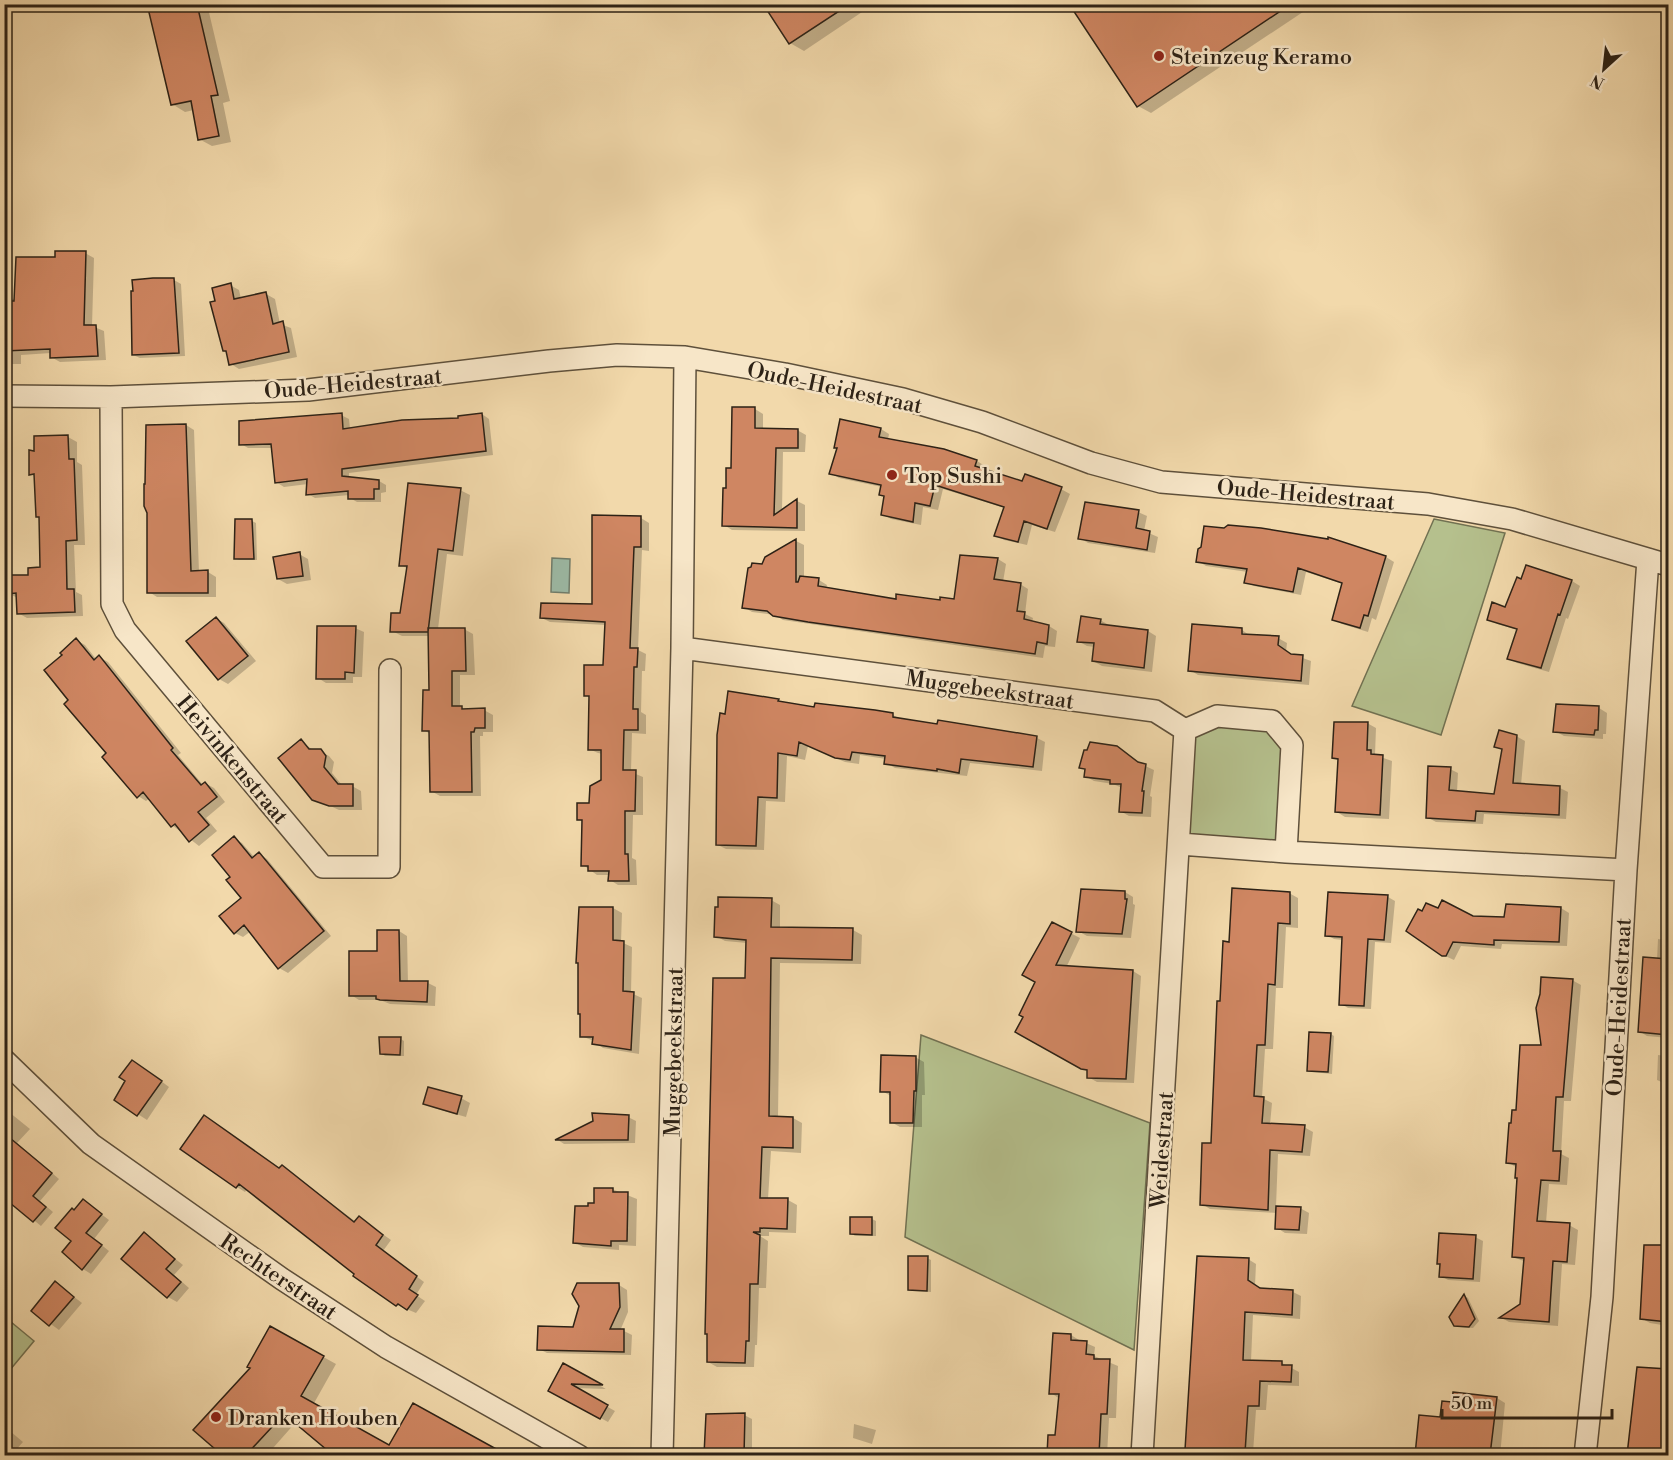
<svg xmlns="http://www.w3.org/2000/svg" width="1673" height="1460" viewBox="0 0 1673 1460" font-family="'Libre Bodoni',serif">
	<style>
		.green { fill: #b5c08d; stroke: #717152; stroke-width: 1.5 }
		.water { fill: #9cbaa6; stroke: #707d6c; stroke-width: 1.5 }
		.shadow { fill: #0003 }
		.building { fill: #cf8662; stroke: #2d2216; stroke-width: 1.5 }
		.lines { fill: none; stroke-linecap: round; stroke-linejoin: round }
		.street-casing { stroke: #5e503b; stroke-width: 24 }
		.street { stroke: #f7e6c8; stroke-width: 21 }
		.poi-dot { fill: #8f2418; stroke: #f7e6c8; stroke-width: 2 }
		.labels { text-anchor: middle; stroke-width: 5; stroke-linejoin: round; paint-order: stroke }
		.poi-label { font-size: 22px; fill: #2d2216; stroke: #f7e6c8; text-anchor: start }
		.street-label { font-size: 22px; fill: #2d2216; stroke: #f7e6c8 }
	</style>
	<rect width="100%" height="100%" fill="#f2d9ab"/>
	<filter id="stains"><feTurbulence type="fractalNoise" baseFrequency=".00333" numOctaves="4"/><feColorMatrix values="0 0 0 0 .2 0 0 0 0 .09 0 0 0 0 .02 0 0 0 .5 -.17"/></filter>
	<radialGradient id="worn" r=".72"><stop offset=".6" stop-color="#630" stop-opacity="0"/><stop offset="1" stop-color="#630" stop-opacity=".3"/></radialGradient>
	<path class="green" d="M1434,519L1505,533L1441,735L1352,706Z
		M1217,716L1272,721L1292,745L1286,852L1180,844L1185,730Z
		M921,1035L1150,1123L1134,1350L905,1237Z
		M5,1317L34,1341L5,1376Z"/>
	<path class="water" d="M552,558L570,559L569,593L551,592Z"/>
	<path class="shadow" d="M149,4H207L230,101L223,103L231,142L212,146L199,139L194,110L185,112L172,104Z
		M765,4H874L804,51L790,43Z
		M1070,4H1315L1151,113L1138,106Z
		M85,253L94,258L92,326L104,331L106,360L60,362L51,357V353L21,355V364H4V298L16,299L56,258Z
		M174,280L181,284L185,356L140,358L133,355Z
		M230,285L239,290L241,299L266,294L275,299L280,324L291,328L297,357L239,369L231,364L228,353L224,351L216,302Z
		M755,409L763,414V430H797L806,435L805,452H783L782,511L797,501L805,505V531L732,530L724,525L728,489L733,470Z
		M482,414L489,419L493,455L349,473V478L379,481L386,485V492L381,493V502H357L350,498V495L315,498L308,494V484L284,487L276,482L273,448H248L241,444L341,415L349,419L350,429L460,419Z
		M841,421L881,429L889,434L888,440L977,461L985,466L983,471L1023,483L1061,489L1070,494L1055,532L1032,525L1027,545L1004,540L996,535L1005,508L943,489L938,510L923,507L921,525L891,519L883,514L885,497L880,494L882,487L839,478L831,473L838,448Z
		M186,425L194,430L199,572H208L216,577V597H157L149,592Z
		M68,437L77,442V462L82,465L85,545H74L76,592L82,595L83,616L27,618L18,613V598L7,593L41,568L40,518L37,516L36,477L31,474L35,452Z
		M460,490L470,495L463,556L447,554L438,629H464L473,634L475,675H460V708L467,710H484L493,715V732H483V736H480L481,796H440L431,791L430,734L424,730L430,691V636H402L392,631L402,614L408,569L401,565Z
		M1138,512L1147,516L1144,531L1158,537L1155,553L1088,543L1080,538Z
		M641,518L649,523V551L642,550L638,650L646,654L645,671H642L641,712L646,715V734L632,733L631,772L643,777V815H633L632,858L636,860L637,885H618L610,880V875H597L583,865L584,822L578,819L591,805L602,780L603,754L598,753L589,749L590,698L586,695L605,667L606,625L550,622L542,618L593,605Z
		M252,521L256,523L257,560H239L235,558Z
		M1329,539L1386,557L1394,562L1376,620L1372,618L1368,632L1342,624L1334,619L1343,584L1306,572L1301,595L1254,586L1246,582L1248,572L1206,566L1198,561L1329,541Z
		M796,541L804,545V578L819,580L827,585L826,589L897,600H955L961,557L998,559L1006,564L1003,582L1020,584L1028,589L1025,614L1033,618L1032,622L1049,626L1057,631L1055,647L1045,646L1043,658L783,620L775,615L752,612L744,607L766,559Z
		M299,554L308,559L311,580L287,584L278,579Z
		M1572,581L1580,586L1568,619L1566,618L1549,672L1517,663L1509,659L1518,630L1497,624L1489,619L1506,609Z
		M216,618L224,623L256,661L228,684L219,679Z
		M1100,620L1109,625L1148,631L1156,636L1152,672L1102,666L1093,661L1095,647L1087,646L1078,641Z
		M355,628L364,632L362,677H353V683H326L318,678Z
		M1241,629L1250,636L1278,638L1287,643L1286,652L1311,661L1309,685L1198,675L1190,670Z
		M76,640L85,645L96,659L99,657L108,662L181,753L178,755L203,785L205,783L214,788L225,802L206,818L217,831L199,846L172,825L150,798L146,801L138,796L70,701L64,655Z
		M778,700L785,704L893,715L902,720L939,725V722L1037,738L1045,742L1042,771L970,763L967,776L895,768L886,763V759L860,755L859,764L845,762L808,746L805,760L787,756L785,802L766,801L764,850L726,849L718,845L726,716Z
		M1599,708L1607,713L1606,734H1603V739L1564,736L1555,731Z
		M1367,723L1376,728L1375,755L1392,761L1389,819L1345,817L1337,812L1339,761L1334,757Z
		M1516,736L1525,741L1521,785L1560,788L1568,792L1566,819L1484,814L1483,824L1436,822L1427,817L1450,769L1458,773L1457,792L1495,796L1503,751L1496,746Z
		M301,741L313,750L320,751L329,756L334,762L332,773L342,785L352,786L361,791L362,810H339L313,798Z
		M1117,747L1141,764L1154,770L1150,796L1152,797L1151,817L1129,816L1120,811L1122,788L1113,784L1094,781L1085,776L1086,770L1081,767Z
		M234,838L242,843L255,858L259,854L267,859L331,936L288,973L279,968L251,931L243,937L235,933L243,898L232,877Z
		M1668,889V1038L1647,1036L1639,1031L1657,960L1658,939L1665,940Z
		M1125,892L1133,897V904L1135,905L1131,938L1087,936L1078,931Z
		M1289,893L1298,898V928L1286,927L1283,988H1276L1273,1049H1265L1262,1098L1272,1103L1270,1125L1304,1127L1313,1132L1310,1156L1278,1154L1276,1207L1300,1208L1309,1213L1307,1234L1285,1233L1277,1228V1213L1210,1209L1202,1204L1212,1145L1221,1003L1231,943Z
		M1388,897L1395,901L1391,943L1375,942L1371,1009L1348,1008L1341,1004L1343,940L1334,939L1327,935Z
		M771,900L780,905V929L853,930L862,935L861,964L780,963L778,1118H793L802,1123L801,1153L771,1151L768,1199L788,1200L797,1205L796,1233L769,1232V1236H760L768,1241L766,1288H759L757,1345H755L754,1367H717L708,1362L747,980V943L725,941L716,936Z
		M580,908H613L622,913L621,942L632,947L631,993L642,998L639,1054L603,1048L594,1041L581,1036Z
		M1561,908L1569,913L1567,946L1502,944L1501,949L1461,946L1454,960L1443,955L1423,913L1439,909L1473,917L1506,919Z
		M1053,924L1080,938L1066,968L1133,971L1141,976L1134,1083L1097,1082L1088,1077L1089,1072L1017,1032L1025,1016L1037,982Z
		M399,931L407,936L408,983H428L436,987L435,1006L390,1004L380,1000H359L351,995L379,953Z
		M1572,980L1581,985L1571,1101H1564L1561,1154L1569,1158L1567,1185L1549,1184L1546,1223L1569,1225L1578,1230L1575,1265L1562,1264L1558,1326L1509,1322L1502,1318L1522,1305L1526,1262L1513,1257L1519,1179L1517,1168L1508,1162L1517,1112Z
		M1331,1034L1334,1036L1332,1074L1312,1072L1308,1070Z
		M401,1039L404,1041V1056H385L381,1053Z
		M1658,1055L1668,1056V1085L1657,1080Z
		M915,1057L924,1062L925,1095H922V1127H900L891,1122V1096L882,1091Z
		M141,1066L169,1087L147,1120L116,1100Z
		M461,1098L470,1103L466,1117L434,1108L425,1103Z
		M4,1108L30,1129L17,1143L59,1179L40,1201L53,1212L41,1226L4,1196Z
		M628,1117L636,1121L635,1143L564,1144L558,1140L594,1122Z
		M183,1149L290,1172L356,1222L360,1218L391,1240L383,1251L424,1282L416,1295L425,1301L416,1313L397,1305L355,1275L356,1274L248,1188L245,1192L237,1187Z
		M1664,1156L1668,1157V1199L1661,1193Z
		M612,1189L637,1199L636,1246L619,1245V1250L583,1247L574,1242L589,1208Z
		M84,1201L109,1220L94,1239L109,1251L91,1274L83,1269L73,1241L75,1212Z
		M851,1218L872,1219L876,1221V1236H855L851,1233Z
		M144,1234L183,1265L174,1275L189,1288L177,1302L168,1297L123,1259Z
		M1475,1237L1483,1241L1480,1282L1448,1280L1441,1276V1265L1439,1264Z
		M1646,1246L1668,1247V1326L1650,1323L1641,1318Z
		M1199,1257L1248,1259L1256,1264L1255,1286L1261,1290L1293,1292L1301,1296L1300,1319L1253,1315L1251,1361L1282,1363L1299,1372V1386L1268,1385L1266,1410H1256L1253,1453L1258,1456H1187Z
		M927,1258L931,1260V1292L913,1291L909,1289Z
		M56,1283L82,1303L59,1330L33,1311Z
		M619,1285L627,1290L628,1312L620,1331H624L632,1335L631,1355L547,1353L539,1349L574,1329Z
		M1465,1296L1468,1298L1479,1321L1473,1328L1460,1327L1456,1325Z
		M271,1328L336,1364L313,1405L390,1447L413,1405L500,1456H335L296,1422L266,1456H224L195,1430L252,1368Z
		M1071,1335L1079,1340V1342L1086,1343L1095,1347L1094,1356L1118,1366L1116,1418H1109L1107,1456H1048L1049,1437H1057L1060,1399L1051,1393Z
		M563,1365L606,1389L574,1388L615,1411L608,1422L558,1395Z
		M1638,1368L1668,1370V1456H1627Z
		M1497,1398L1505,1403L1500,1456H1416L1420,1416L1442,1418L1453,1403Z
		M707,1415H744L752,1419V1450L762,1456H706Z
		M854,1424L876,1430L872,1444L853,1438Z
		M4,1426L23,1442L14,1452L19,1456H4Z"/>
	<path class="building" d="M147,4H197L218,95L211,96L219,136L198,140L191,101L171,105Z
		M763,4H850L789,44Z
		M1069,4H1291L1137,107Z
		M55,251H86L84,325H96L98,356L50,358V349L4,351V301H14L16,257H55Z
		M153,278H174L179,353L132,355L131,291H133L132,280Z
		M231,283L234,299L266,292L273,324L283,321L289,352L229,365L226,351H223L210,302L215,301L212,288Z
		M732,407H755V428L798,429V448H776L774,515L797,499V528L722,526L723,488H726V468H731Z
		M342,413L343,429L402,420L458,418V416L482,413L486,451L342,469V476L379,480V489H374V499H348V491L306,495L307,479L275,483L271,444L239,445V421Z
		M840,419L881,428L879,437L944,449L977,460L975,466L1022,481L1025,474L1062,487L1047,529L1024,521L1018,542L994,536L1004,507L935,485L930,506L915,503L913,522L881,515L884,496L879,495L881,485L829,474L837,448H834Z
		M186,424L191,571L208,570V593H147V513L144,506V484H145L146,425Z
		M68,435L69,459H74L77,540L66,541L67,589H74L75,612L17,614L16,593L6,594L5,575H28V568L40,567L39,517H36L34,474L29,475V450L34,451V436Z
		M408,483L461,488L453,551L438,549L428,632H390L391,613H400L407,566H399Z
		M1085,502L1139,510L1136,528L1150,531L1147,550L1078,539Z
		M592,515L641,516V547H634L630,648H638L637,667H634L633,709H638V730H624L623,770H636L635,811H625V854H628L629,881H608L609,871H588V866H581L582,820H577V803H589L590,786L601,780V750H588L589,696H584V665H603L605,622L540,618L541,603L592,604Z
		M235,519H252L254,559H234Z
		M1228,525L1261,528L1328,539V537L1386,556L1368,616L1364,615L1360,628L1332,620L1342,583L1298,568L1293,592L1244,583L1247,569L1196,562L1198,549L1201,547L1204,526L1224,528Z
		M796,539V582H798L800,576L819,578L818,586L896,599V594L940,600V597L954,599L960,555L998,558L994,579L1021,583L1017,611L1025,612L1024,619L1049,625L1047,644L1037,642L1035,654L808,622L773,616L767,611L742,608L748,568L751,567L752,563L762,564L765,557Z
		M300,552L303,576L277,579L273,557Z
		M1526,565L1572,580L1560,615L1558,614L1541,668L1507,659L1517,629L1487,620L1492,602L1505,607L1517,577L1521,579Z
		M1081,616L1101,619L1100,624L1148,630L1144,668L1092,661L1094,643L1077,642Z
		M216,617L248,656L218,680L186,641Z
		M1192,624L1242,628V634L1279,636L1278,645L1291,654L1303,655L1301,681L1188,671Z
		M317,626H356L354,673L345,672V679H316Z
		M428,628H465L466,671H452V706H462V709L485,708V728H475L474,732H471L472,792H430L429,731H422L423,690H429Z
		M76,638L94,660L99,655L173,748L171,750L201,785L205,782L217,797L198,812L209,825L189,842L175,824L171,827L143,792L137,798L102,757L106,753L64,704L68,700L44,670L62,655L60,653Z
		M728,691L779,699L778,701L814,707L815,703L875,710L893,713V717L937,724L938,720L1037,736L1033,767L961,759L959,773L937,769V771L884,764L885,756L852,752L850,760L835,758L799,742L797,756L778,753L777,798L758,797L756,846L716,845L717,735L720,713L725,714Z
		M1556,704L1599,706L1598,730H1595L1594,735L1553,732Z
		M1334,722H1368L1367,750H1371V754L1383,755L1380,815L1335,812L1338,759L1332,758Z
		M1499,730L1517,735L1513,783L1560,786L1559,815L1476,811L1475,821L1426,818L1428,766L1451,767L1449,790L1494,794L1502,749L1494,747Z
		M301,739L309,749H321L326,756L324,767L338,784H353V806H329L312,800L278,758Z
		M1090,742L1117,746L1138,762L1146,764L1142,791H1144L1142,813L1119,812L1121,784H1110V780L1084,777L1085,769L1079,768L1084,750H1087Z
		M234,836L252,858L259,852L324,931L278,969L244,925L234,934L219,916L241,898L226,880L230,877L212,855Z
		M1232,888L1290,892V924L1278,923L1275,985L1268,984L1265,1045H1257L1254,1096L1264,1097L1262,1123L1305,1125L1302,1152L1270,1150L1268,1210L1200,1205L1202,1143H1211L1217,1001H1220L1223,941L1229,942Z
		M1081,889L1125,891V899H1127L1122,934L1076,932Z
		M1328,892L1388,895L1384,940L1368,939L1364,1006L1339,1005L1342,937L1325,936Z
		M718,897L772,898L771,927L853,928L852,960L771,958L769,1116L793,1117V1148L762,1147L760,1198H788L787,1229L760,1228V1232H753L760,1235L758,1284H750L749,1341H746L745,1363L707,1362V1334H705L713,978H745L746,940L714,937L715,907H718Z
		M1442,900L1473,916L1504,917L1506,904L1561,907L1559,942L1494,940V945L1453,942L1446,956H1442L1406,931L1418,909L1422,911L1426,903L1438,908Z
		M579,907H613V940L624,941L623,991L634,992L631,1050L592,1044L593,1037H580V1014H578V963H576Z
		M1052,922L1072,932L1056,965L1133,970L1126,1079L1087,1078V1070L1081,1069L1015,1032L1023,1017L1019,1015L1035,982L1022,975Z
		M377,930H399L400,981H428L427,1002L380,1000L376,999V996H349V951H377Z
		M1643,957L1668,959V1035L1638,1032Z
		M1541,977L1573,979L1563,1097H1556L1553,1151H1561L1559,1181L1541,1180L1537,1221L1570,1223L1567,1262L1553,1261L1549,1322L1499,1318L1520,1304L1524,1258L1512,1257L1517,1178H1515L1516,1164L1506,1163L1509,1123H1511L1512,1110H1516L1520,1045H1541L1536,1008L1540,994Z
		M1309,1032L1331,1033L1328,1072L1307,1071Z
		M379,1037H401L400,1055L380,1054Z
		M881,1055L916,1056V1091H914L913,1123H890V1092H880Z
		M132,1060L162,1081L137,1116L114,1100L125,1081L119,1077Z
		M428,1087L462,1096L457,1114L423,1104Z
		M592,1113L629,1115L628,1140H555L593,1121Z
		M204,1115L279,1168L282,1165L354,1222L359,1216L383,1235L376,1245L417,1276L409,1289L418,1295L407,1310L398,1304L396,1306L353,1276L354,1274L239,1184L236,1188L180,1149Z
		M4,1133L52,1173L33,1196L46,1207L33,1222L4,1198Z
		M594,1188H613V1192H628L627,1241H611V1246L573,1243L575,1206H588V1203H594Z
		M83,1199L102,1214L86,1233L102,1245L82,1270L62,1252L71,1241L55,1228L72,1208L74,1210Z
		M1276,1206L1301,1207L1299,1230L1275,1229Z
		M850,1217H872V1235L850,1234Z
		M144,1232L175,1259L166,1269L181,1282L167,1298L121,1259Z
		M1439,1233L1476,1235L1473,1279L1439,1277L1440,1264H1437Z
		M1644,1245H1668V1322L1640,1319Z
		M908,1256H928L927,1291L908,1290Z
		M1197,1256L1249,1258L1248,1280L1260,1288L1293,1290L1292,1315L1245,1312L1243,1360L1282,1361V1365H1292L1291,1382L1260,1381L1259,1406H1248L1245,1453L1185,1450Z
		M55,1281L74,1297L49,1326L31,1311Z
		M577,1283H619L620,1307L610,1329H624V1352L537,1350L538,1326L573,1327L579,1306L572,1294Z
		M1464,1294L1475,1319L1469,1327L1454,1326L1449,1317Z
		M270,1326L324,1356L301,1396L389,1445L413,1403L507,1455H333L284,1414L246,1455H222L193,1430L250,1368L247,1367Z
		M1053,1333L1071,1334V1340L1087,1341L1086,1354L1094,1355V1359H1110L1107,1414H1101L1099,1455H1047L1048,1435H1055L1059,1394H1049Z
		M563,1363L603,1385L571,1384L608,1405L600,1419L548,1391Z
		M1637,1367L1668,1369V1455H1627Z
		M1453,1392L1497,1397L1490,1455H1415L1419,1415L1440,1417L1442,1401L1452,1402Z
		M745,1413L744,1455H704L706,1414Z"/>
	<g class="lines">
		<defs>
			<path id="street" d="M4,396L111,397L308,390L549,361L617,355L685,357L785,374L903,399L982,422L1091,463L1161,482L1428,504L1512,519L1668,565
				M111,397L112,604L125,630L323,867H389L390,670
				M682,648L1155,711L1185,730
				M1180,844L1286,852L1626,870
				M4,1060L91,1144L282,1279L386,1347L579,1456
				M662,1456L682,648L685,357
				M1142,1456L1185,730L1217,716L1272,721L1292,745L1286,852
				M1585,1456L1602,1297L1626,870L1648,559"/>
		</defs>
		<use href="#street" class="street-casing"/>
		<use href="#street" class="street"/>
	</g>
	<g class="poi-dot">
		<circle cx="1159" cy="56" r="6"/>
		<circle cx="892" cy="475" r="6"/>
		<circle cx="216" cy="1417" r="6"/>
	</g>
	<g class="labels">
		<g class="poi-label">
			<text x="1171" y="64">Steinzeug Keramo</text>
			<text x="904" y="483">Top Sushi</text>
			<text x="228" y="1425">Dranken Houben</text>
		</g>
		<g class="street-label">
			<text transform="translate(353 383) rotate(-5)" y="8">Oude-Heidestraat</text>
			<text transform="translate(835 387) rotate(12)" y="8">Oude-Heidestraat</text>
			<text transform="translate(1306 494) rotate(5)" y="8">Oude-Heidestraat</text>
			<text transform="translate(990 689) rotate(8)" y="8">Muggebeekstraat</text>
			<text transform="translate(233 759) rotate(50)" y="8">Heivinkenstraat</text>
			<text transform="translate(1618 1007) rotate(-87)" y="8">Oude-Heidestraat</text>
			<text transform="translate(673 1052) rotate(-89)" y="8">Muggebeekstraat</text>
			<text transform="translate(1161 1150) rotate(-86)" y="8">Weidestraat</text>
			<text transform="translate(279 1276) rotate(34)" y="8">Rechterstraat</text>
		</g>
	</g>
	<rect width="1673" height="1460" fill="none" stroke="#f2d9ab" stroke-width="24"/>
	<rect x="6" y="6" width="1661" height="1448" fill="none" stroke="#2d2216" stroke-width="3"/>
	<rect x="12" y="12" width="1649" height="1436" fill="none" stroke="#2d2216" stroke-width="1.5"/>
	<g transform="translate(1604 69) rotate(207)" stroke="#f7e6c8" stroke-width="4.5" paint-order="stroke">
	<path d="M0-4.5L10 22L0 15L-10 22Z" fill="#2d2216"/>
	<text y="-9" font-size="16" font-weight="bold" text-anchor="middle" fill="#2d2216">N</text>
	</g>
	<path d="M1442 1409v9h170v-9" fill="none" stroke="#2d2216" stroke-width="3"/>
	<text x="1451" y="1409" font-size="18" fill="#2d2216" stroke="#f7e6c8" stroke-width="4.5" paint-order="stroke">50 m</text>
	<rect width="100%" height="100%" filter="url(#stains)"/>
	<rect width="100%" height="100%" fill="url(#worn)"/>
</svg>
